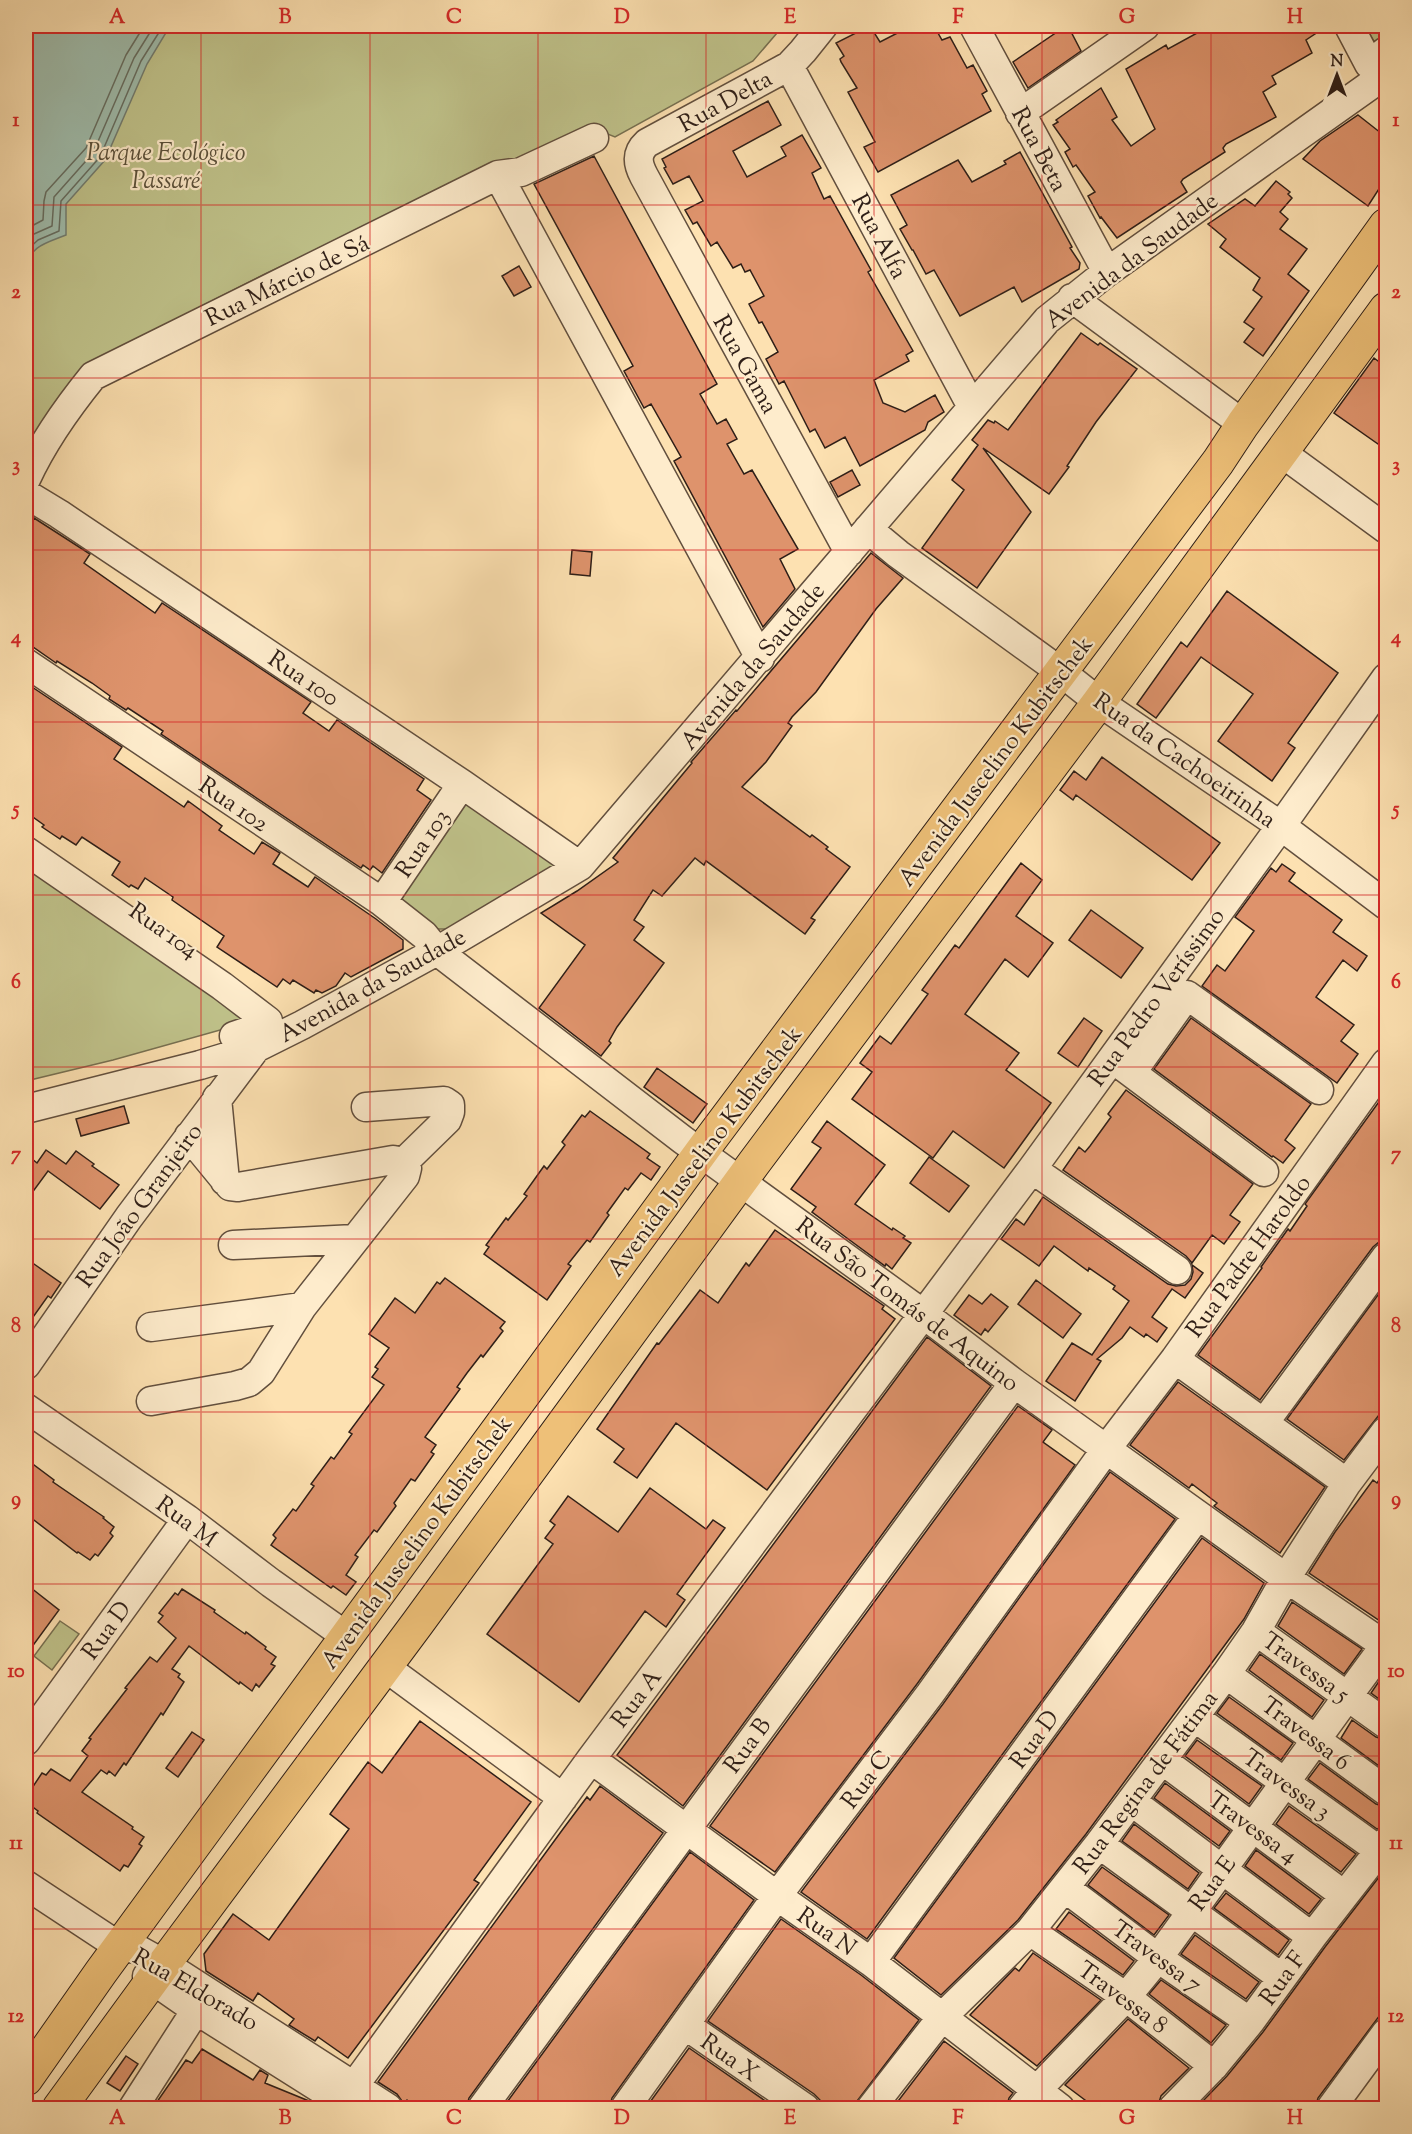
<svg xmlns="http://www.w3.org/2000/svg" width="1412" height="2134" viewBox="0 0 1412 2134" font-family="'Sorts Mill Goudy',serif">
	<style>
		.green { fill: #c0c38b; stroke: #777051; stroke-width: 1.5 }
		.water { fill: #9fbdad; stroke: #727d71; stroke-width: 1.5 }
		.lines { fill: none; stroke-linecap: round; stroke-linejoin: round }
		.shore { stroke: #666e62; stroke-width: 1.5 }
		.building { fill: #de936c; stroke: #2e1e17; stroke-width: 1.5 }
		.minor-casing { stroke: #624f3e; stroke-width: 31 }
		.major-casing { stroke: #2e1e17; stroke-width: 35 }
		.minor { stroke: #feeccc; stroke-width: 28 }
		.major { stroke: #eec078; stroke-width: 33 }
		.grid { fill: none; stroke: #d62828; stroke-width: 1.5; stroke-opacity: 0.55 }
		.labels { text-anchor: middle; stroke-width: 4.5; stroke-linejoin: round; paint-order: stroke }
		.street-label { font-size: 24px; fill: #2e1e17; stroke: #feeccc }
		.park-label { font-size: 24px; font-style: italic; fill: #5a503a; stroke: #feeccc }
		.neatline { fill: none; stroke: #d62828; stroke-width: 2 }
		.grid-label { font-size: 20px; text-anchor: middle; font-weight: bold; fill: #d62828 }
	</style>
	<rect width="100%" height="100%" fill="#fde1b1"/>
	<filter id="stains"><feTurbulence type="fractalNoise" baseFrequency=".00333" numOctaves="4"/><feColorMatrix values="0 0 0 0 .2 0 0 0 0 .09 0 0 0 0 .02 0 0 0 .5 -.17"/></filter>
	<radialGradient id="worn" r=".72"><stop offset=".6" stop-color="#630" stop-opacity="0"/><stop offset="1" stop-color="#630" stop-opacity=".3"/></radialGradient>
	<path class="green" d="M26,26H783L753,61L615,137L593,128L517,162L491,167L265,274L84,366L26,463Z
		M1365,26H1386V38L1376,45Z
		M471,803L556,861V873L452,929H436L403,907L401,890L459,805Z
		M26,859L256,1020L113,1060L26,1081Z
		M60,1621L79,1634L52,1670L34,1656Z"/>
	<path class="water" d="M29,26H170L147,64L105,160L66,204V235C46,243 29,246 26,269V30Z"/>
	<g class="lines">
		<path class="shore" d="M26,229L43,220L44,201L46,192L86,148L126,55L144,26
			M26,241L34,234L52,226L54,197L93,153L134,58L154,26
			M26,251L38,240L59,231L61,201L100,157L141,61L163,26"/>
	</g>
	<path class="building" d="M852,26H870L880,42L911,26H934L942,40L950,37L967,68L973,65L987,91L982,94L991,111L878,172L864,147L875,142L848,92L857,88L841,62L840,59L844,56L836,43L856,33Z
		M1066,26H1068L1081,51L1028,88L1013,62Z
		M1195,26H1327L1306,40L1312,53L1272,76L1276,84L1263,92L1276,117L1226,144L1223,148L1225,152L1183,179L1181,182L1187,192L1117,238L1101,217L1100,218L1088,196L1095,192L1076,165L1073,167L1065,152L1070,149L1053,125L1058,122L1056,120L1101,88L1117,117L1112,120L1131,146L1155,129L1126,69L1166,45L1168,49L1199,32Z
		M768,101L781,125L733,151L747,177L786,156L781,147L802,135L821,168L812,173L824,199L830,196L871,270L868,272L913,351L906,355L909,361L874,380L883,403L905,412L935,395L944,412L928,422L925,430L860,466L845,437L825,448L815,429L810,432L784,381L779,384L766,359L778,352L762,322L759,323L749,304L764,296L750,270L745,272L741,264L733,268L717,242L711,246L697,222L693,224L685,210L703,201L689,176L673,184L664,168L666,167L662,159Z
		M1358,115L1386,137V178L1368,206L1303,159L1320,141Z
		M1020,152L1072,247L1070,248L1080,263L1079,269L1022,302L1014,287L960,316L934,270L926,274L913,250H912L900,229L907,225L891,195L958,160L972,182L1006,164L1004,161Z
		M594,156L717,384L700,394L717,424L726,419L737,439L727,444L744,474L752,470L798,549L780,559L795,589L763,627L674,461L681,457L651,404L644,408L624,371L633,366L534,184Z
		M1276,181L1290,192L1288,194L1292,198L1280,212L1288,219L1280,229L1307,249L1288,274L1309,291L1263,356L1244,342L1254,329L1244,322L1262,297L1253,290L1260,278L1220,247L1226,239L1208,224L1245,199L1255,206Z
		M519,266L531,287L514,296L502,276Z
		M1081,333L1098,345L1100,343L1137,369L1096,422L1067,466L1069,467L1049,494L983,448L1031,512L977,588L922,548L964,490L952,480L978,445L972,440L988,420L994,423L995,421L1008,430Z
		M1374,358L1386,367V432L1378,444L1334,413Z
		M852,470L860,485L838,497L830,482Z
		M34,518L90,554L84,563L155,613L162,603L311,702L303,713L329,731L337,720L424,779L417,790L431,800L382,873L373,866L370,870L363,865L361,868L161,734L163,731L128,708L126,710L109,699L110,696L92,683L57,661L56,663L26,642V530Z
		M572,550L592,552L590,576L570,574Z
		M871,553L903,578L876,609L816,692L792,717L788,723L792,726L766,762L742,787L810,837L812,835L828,847L826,849L850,867L811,918L815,920L805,934L706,861L704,865L695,858L662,896L653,890L634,920L644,927L634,940L664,963L617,1027L609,1041L611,1043L601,1056L539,1008L585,945L541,913L577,891L618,862L613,858L692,763L691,762L736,710L737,711Z
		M1227,591L1338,673L1288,743L1295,748L1272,781L1218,741L1253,694L1201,657L1156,718L1137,704L1181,642L1187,647Z
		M26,683L122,747L114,759L184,807L188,801L222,826L219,830L254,854L262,842L280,853L273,864L308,887L315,877L376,919L403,940V949L351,977L345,973L336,986L322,993L316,990L314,993L293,980L290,984L283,979L277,987L217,947L224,936L172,900L173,897L145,878L138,889L131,885L129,887L112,875L120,862L82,837L76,845L62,836L60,839L42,827L44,825L26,812Z
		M1102,757L1220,843L1192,880L1076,795L1073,800L1060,790L1074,771L1086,780Z
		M1021,863L1042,880L1016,916L1053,943L1028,977L1005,959L965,1014L1019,1053L1006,1070L1051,1103L1004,1168L953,1131L933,1158L852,1099L872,1072L860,1063L880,1036L891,1044L928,994L922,990L955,945L959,948Z
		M1282,864L1295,873L1289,881L1342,920L1333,932L1367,956L1357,971L1343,960L1316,997L1354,1025L1341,1041L1358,1054L1337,1083L1202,986L1217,965L1225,971L1254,931L1235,917L1271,868L1276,872Z
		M1091,910L1143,948L1121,978L1069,940Z
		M1084,1018L1102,1031L1078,1067L1058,1053Z
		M1191,1018L1311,1104L1285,1140L1295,1148L1283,1163L1273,1156L1272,1157L1154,1069Z
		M657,1068L707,1104L693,1123L644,1087Z
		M1126,1090L1253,1184L1230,1215L1240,1222L1224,1244L1212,1235L1192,1263L1186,1256L1063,1170L1079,1147L1085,1152L1090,1146L1111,1117L1108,1114Z
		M1386,1092V1241L1379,1242L1373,1247L1260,1400L1198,1355L1262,1268L1261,1267L1288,1229L1290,1231L1307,1206L1305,1204Z
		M124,1106L129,1123L81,1136L76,1119Z
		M590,1111L650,1154L647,1158L660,1167L651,1180L641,1173L628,1190L625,1188L607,1213L609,1215L590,1242L587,1240L568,1264L571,1266L547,1300L484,1254L489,1247L486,1245L506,1218L508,1220L527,1196L524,1194L544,1166L547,1169L565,1145L562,1142L582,1115L585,1117Z
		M827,1121L885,1165L855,1204L892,1230L893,1228L905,1236L903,1238L911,1243L892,1269L886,1264L885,1266L836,1230L812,1212L816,1207L791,1189L821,1148L812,1142Z
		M46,1150L66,1164L76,1151L94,1164L92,1166L119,1185L100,1209L48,1171L26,1201V1154L37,1163Z
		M929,1157L969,1186L949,1212L910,1183Z
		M1043,1197L1168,1284L1176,1286L1185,1285L1191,1279L1193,1272L1192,1265L1203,1273L1185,1298L1172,1289L1152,1317L1167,1328L1157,1342L1146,1334L1144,1337L1130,1327L1122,1338L1097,1359L1101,1361L1075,1401L1046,1381L1072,1343L1092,1355L1129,1301L1113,1289L1115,1286L1089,1268L1088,1271L1054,1246L1039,1266L1001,1239L1016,1219L1024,1225Z
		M775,1230L884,1306L882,1309L895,1319L767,1490L676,1423L637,1478L614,1462L624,1449L597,1429L657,1343L659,1344L700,1290L718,1303L746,1263L749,1266Z
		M34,1264L61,1283L51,1298L48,1296L26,1327V1275Z
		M445,1278L505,1322L500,1328L503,1331L483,1357L481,1355L467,1373L457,1387L460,1389L425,1437L436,1445L431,1452L434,1454L415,1481L411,1479L394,1503L396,1506L377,1532L374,1530L355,1555L358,1557L346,1575L356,1582L346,1595L333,1586L331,1588L271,1545L276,1538L273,1535L293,1509L296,1511L314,1486L311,1484L331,1457L334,1459L352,1434L349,1432L384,1385L372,1377L378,1369L375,1367L389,1348L369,1334L395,1298L415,1313L437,1282L440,1284Z
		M1036,1280L1081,1314L1063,1338L1018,1304Z
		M1386,1284V1406L1344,1460L1287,1419Z
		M991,1294L1008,1307L988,1332L985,1329L981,1335L954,1315L969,1295L982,1304Z
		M927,1337L991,1386L683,1806L617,1755Z
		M1178,1382L1325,1487L1280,1553L1214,1506L1217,1503L1192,1484L1189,1488L1130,1445Z
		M1018,1406L1052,1430L1043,1442L1075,1465L917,1684L775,1872L710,1826Z
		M26,1462L32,1467L34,1465L54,1480L53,1482L104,1517L103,1518L114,1527L110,1533L113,1536L98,1556L95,1554L90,1560L78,1552L77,1553L26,1514Z
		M1386,1470V1625L1309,1573L1335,1532L1373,1480L1377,1483Z
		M1110,1472L1175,1519L867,1939L801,1892L943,1704Z
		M650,1488L706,1529L713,1520L725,1528L677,1594L685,1600L666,1627L645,1611L579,1702L487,1634L553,1544L545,1538L555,1525L550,1521L568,1496L618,1532Z
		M1202,1538L1264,1583L1244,1619L1086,1834L1018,1920L941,1995L894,1958Z
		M26,1584L59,1610L26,1655Z
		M182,1589L215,1610L214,1612L245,1634L246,1632L266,1647L265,1649L276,1657L271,1664L275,1666L259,1687L256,1684L252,1691L240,1682L239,1684L189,1646L172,1669L180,1674L178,1677L184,1682L163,1715L161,1713L126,1765L124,1763L115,1776L109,1771L107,1774L101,1770L82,1792L133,1827L132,1829L144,1837L139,1844L142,1846L128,1867L124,1865L120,1871L37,1813L38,1811L26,1802V1797L42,1773L46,1775L51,1769L70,1781L88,1756L82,1751L91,1739L89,1738L127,1689L125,1688L150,1657L157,1662L176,1638L158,1622L163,1616L159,1613L175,1593L178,1595Z
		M1292,1602L1362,1649L1344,1674L1278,1626Z
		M1260,1654L1324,1700L1312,1717L1249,1670Z
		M1386,1671V1704L1371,1693Z
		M1229,1697L1293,1743L1281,1760L1217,1713Z
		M1352,1720L1376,1737L1386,1740V1771L1341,1738Z
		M420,1721L531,1802L474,1880L479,1883L348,2058L318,2037L315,2041L289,2025L294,2019L258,1993L253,2001L206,1971L204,1954L233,1914L269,1940L349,1829L330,1814L368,1762L382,1773Z
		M192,1732L204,1740L178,1777L166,1768Z
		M1197,1740L1262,1786L1249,1804L1185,1756Z
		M1320,1763L1376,1804L1386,1807V1826L1377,1829L1308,1779Z
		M1165,1783L1230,1831L1219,1846L1154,1798Z
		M600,1786L663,1833L469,2098L466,2109H418L407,2100L404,2104L397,2094L378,2082L563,1829L587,1797L590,1800Z
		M1289,1806L1356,1854L1341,1872L1276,1824Z
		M1134,1824L1199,1873L1188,1889L1122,1841Z
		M1256,1850L1321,1899L1309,1914L1245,1866Z
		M690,1852L754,1900L612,2098L609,2109H502Z
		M1102,1867L1169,1915L1154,1935L1088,1885Z
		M1386,1868V1930L1383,1935L1386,1938V2007L1318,2098L1315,2109H1208L1200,2104L1227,2076L1263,2032L1325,1947Z
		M1226,1893L1289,1940L1278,1955L1214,1908Z
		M1069,1912L1134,1961L1123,1975L1056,1929Z
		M781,1919L861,1975L919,2020L851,2109H821L820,2100L814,2094L708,2021Z
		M1195,1935L1259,1982L1246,1999L1181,1954Z
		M1033,1953L1101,2000L1037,2066L970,2015L1015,1968L1019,1971Z
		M1161,1980L1226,2025L1211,2043L1149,1994Z
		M1128,2019L1189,2068L1161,2096L1157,2109H1097L1065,2085Z
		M944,2041L1013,2093L1009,2098L1006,2109H892Z
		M689,2048L777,2109H709L700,2102L697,2109H645Z
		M202,2049L253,2080L260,2070L268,2075L265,2083L309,2101L321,2109H152L186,2060L192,2063Z
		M126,2056L138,2064L120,2091L107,2083Z"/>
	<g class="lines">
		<defs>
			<path id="minor" d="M823,26L803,51L789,66L647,143C636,153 637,163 644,176L849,552
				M974,26L1107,272
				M1349,26L1369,64L1386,51
				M789,66L972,407
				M1020,113L1145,26
				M498,175L760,658
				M1072,298L1243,424
				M1282,453L1386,529
				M26,479C43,442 67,408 93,376L498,175L521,172L594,138
				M26,494L59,514L462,784L580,866
				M868,529L898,554L1061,672L1099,702L1281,826L1386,905
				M26,663L382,902L424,935L437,951L683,1140L922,1313L1014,1383L1286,1578L1386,1646
				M26,851L222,986L268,1021L263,1026L234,1036
				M382,902L462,784
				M1117,1062L1264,1172
				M1132,1072L1187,995L1319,1090
				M217,1098L225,1181
				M366,1107L444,1101L450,1105V1112L447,1120L404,1162
				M26,1109L200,1065L256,1048L302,1025L437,951L580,866L1047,320L1107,272L1386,74
				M1032,1169L1177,1270
				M233,1245L355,1239
				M151,1327L302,1307
				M1175,1359L1347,1483
				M26,1365L129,1217L256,1048
				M151,1401L235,1386L249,1382L261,1372L302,1307L405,1176L407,1168L404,1162L393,1160L238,1187L230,1186L189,1136
				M26,1408L187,1519L271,1583L346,1636
				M1264,1423L1386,1257
				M1256,1631L1386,1724
				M385,1667L563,1798
				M1226,1674L1386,1791
				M1194,1717L1380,1851
				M26,1741L187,1519
				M591,1759L777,1896L871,1962L1060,2108
				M1162,1760L1344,1895
				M1131,1801L1312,1937
				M1099,1844L1282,1978
				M26,1885L120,1947L137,1949L164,1964L388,2108
				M1065,1888L1158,1958L1250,2022
				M1030,1931L1126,1997L1214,2066
				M871,1962L1198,1515
				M147,1976L196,2010L351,2108
				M685,2025L805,2108
				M354,2086L591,1759L1032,1169L1281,826L1386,678
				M133,2108L196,2010
				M482,2108L1014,1383
				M625,2108L777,1896L930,1694L1107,1448L1175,1359L1386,1063
				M871,2108L942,2017L1030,1931L1099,1844L1226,1674L1256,1631L1286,1578L1347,1483L1386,1431
				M1022,2108L1036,2091L1126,1997L1158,1958L1347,1697L1386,1644
				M1173,2108L1214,2066L1250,2022L1312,1937L1386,1842
				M1331,2108L1386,2033"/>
			<path id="major" d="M26,2079L101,1972L707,1144L1218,462L1243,424L1386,225
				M59,2108L164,1964L417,1624L754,1163L1099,702L1386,309"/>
		</defs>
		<use href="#minor" class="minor-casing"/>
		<use href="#major" class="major-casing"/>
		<use href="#minor" class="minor"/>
		<use href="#major" class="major"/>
	</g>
	<path class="grid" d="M201,26V2108M370,26V2108M538,26V2108M706,26V2108M874,26V2108M1042,26V2108M1211,26V2108M26,205H1386M26,378H1386M26,550H1386M26,722H1386M26,895H1386M26,1067H1386M26,1239H1386M26,1412H1386M26,1584H1386M26,1756H1386M26,1929H1386"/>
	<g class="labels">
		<g class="street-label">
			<text transform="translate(725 101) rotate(-29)" y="8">Rua Delta</text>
			<text transform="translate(1040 149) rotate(62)" y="8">Rua Beta</text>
			<text transform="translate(880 236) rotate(62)" y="8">Rua Alfa</text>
			<text transform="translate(1131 260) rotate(-37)" y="8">Avenida da Saudade</text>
			<text transform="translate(287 280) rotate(-26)" y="8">Rua Márcio de Sá</text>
			<text transform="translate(746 364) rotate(61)" y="8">Rua Gama</text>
			<text transform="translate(752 666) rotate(-50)" y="8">Avenida da Saudade</text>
			<text transform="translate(304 678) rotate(34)" y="8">Rua 100</text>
			<text transform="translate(1185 760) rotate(35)" y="8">Rua da Cachoeirinha</text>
			<text transform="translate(995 761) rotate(-53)" y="8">Avenida Juscelino Kubitschek</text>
			<text transform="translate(234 804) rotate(34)" y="8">Rua 102</text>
			<text transform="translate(422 843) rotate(-56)" y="8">Rua 103</text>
			<text transform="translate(164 930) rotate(35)" y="8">Rua 104</text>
			<text transform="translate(372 985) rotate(-29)" y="8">Avenida da Saudade</text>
			<text transform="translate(1156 997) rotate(-54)" y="8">Rua Pedro Veríssimo</text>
			<text transform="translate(704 1151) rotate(-53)" y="8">Avenida Juscelino Kubitschek</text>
			<text transform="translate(139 1205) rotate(-54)" y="8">Rua João Granjeiro</text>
			<text transform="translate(1248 1256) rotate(-54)" y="8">Rua Padre Haroldo</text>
			<text transform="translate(908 1304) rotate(37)" y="8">Rua São Tomás de Aquino</text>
			<text transform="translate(187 1521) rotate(36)" y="8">Rua M</text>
			<text transform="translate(416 1542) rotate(-54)" y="8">Avenida Juscelino Kubitschek</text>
			<text transform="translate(106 1630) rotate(-54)" y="8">Rua D</text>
			<text transform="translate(1306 1667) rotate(36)" y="8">Travessa 5</text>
			<text transform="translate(636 1698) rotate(-53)" y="8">Rua A</text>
			<text transform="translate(1306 1733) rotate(37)" y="8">Travessa 6</text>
			<text transform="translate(1034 1739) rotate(-54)" y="8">Rua D</text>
			<text transform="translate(747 1745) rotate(-54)" y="8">Rua B</text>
			<text transform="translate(866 1779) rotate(-53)" y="8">Rua C</text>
			<text transform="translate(1145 1782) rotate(-53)" y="8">Rua Regina de Fátima</text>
			<text transform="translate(1287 1784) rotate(36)" y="8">Travessa 3</text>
			<text transform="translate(1253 1827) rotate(36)" y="8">Travessa 4</text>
			<text transform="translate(1212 1883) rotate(-54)" y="8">Rua E</text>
			<text transform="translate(827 1931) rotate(35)" y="8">Rua N</text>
			<text transform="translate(1157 1956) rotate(36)" y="8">Travessa 7</text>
			<text transform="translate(1282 1978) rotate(-54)" y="8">Rua F</text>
			<text transform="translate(196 1989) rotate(30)" y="8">Rua Eldorado</text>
			<text transform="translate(1123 1997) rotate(36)" y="8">Travessa 8</text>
			<text transform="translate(730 2057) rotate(35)" y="8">Rua X</text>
		</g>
		<g class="park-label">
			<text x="166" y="160">Parque Ecológico<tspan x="166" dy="28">Passaré</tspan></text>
		</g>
	</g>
	<rect width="1412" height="2134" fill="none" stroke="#fde1b1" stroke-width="66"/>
	<g transform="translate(1337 75)" stroke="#feeccc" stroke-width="4.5" paint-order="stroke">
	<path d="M0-4.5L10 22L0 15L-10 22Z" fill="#2e1e17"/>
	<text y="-9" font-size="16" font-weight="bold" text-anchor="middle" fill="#2e1e17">N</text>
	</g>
	<rect x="33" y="33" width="1346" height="2068" class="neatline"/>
	<g class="grid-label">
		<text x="117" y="23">A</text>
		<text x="285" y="23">B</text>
		<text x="454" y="23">C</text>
		<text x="622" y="23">D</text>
		<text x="790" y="23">E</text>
		<text x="958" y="23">F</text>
		<text x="1127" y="23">G</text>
		<text x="1295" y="23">H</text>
		<text x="16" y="126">1</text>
		<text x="1396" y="126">1</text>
		<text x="16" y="298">2</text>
		<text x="1396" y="298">2</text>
		<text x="16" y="471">3</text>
		<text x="1396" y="471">3</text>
		<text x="16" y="643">4</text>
		<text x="1396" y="643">4</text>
		<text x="16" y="815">5</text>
		<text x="1396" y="815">5</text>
		<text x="16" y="988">6</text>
		<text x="1396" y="988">6</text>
		<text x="16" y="1160">7</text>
		<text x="1396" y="1160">7</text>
		<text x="16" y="1332">8</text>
		<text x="1396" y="1332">8</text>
		<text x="16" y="1505">9</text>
		<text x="1396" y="1505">9</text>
		<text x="16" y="1677">10</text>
		<text x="1396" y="1677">10</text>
		<text x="16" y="1849">11</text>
		<text x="1396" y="1849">11</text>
		<text x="16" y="2022">12</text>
		<text x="1396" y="2022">12</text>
		<text x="117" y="2124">A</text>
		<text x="285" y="2124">B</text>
		<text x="454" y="2124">C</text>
		<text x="622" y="2124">D</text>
		<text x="790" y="2124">E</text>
		<text x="958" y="2124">F</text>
		<text x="1127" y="2124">G</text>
		<text x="1295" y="2124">H</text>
	</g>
	<rect width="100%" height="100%" filter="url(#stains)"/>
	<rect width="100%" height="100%" fill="url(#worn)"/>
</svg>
